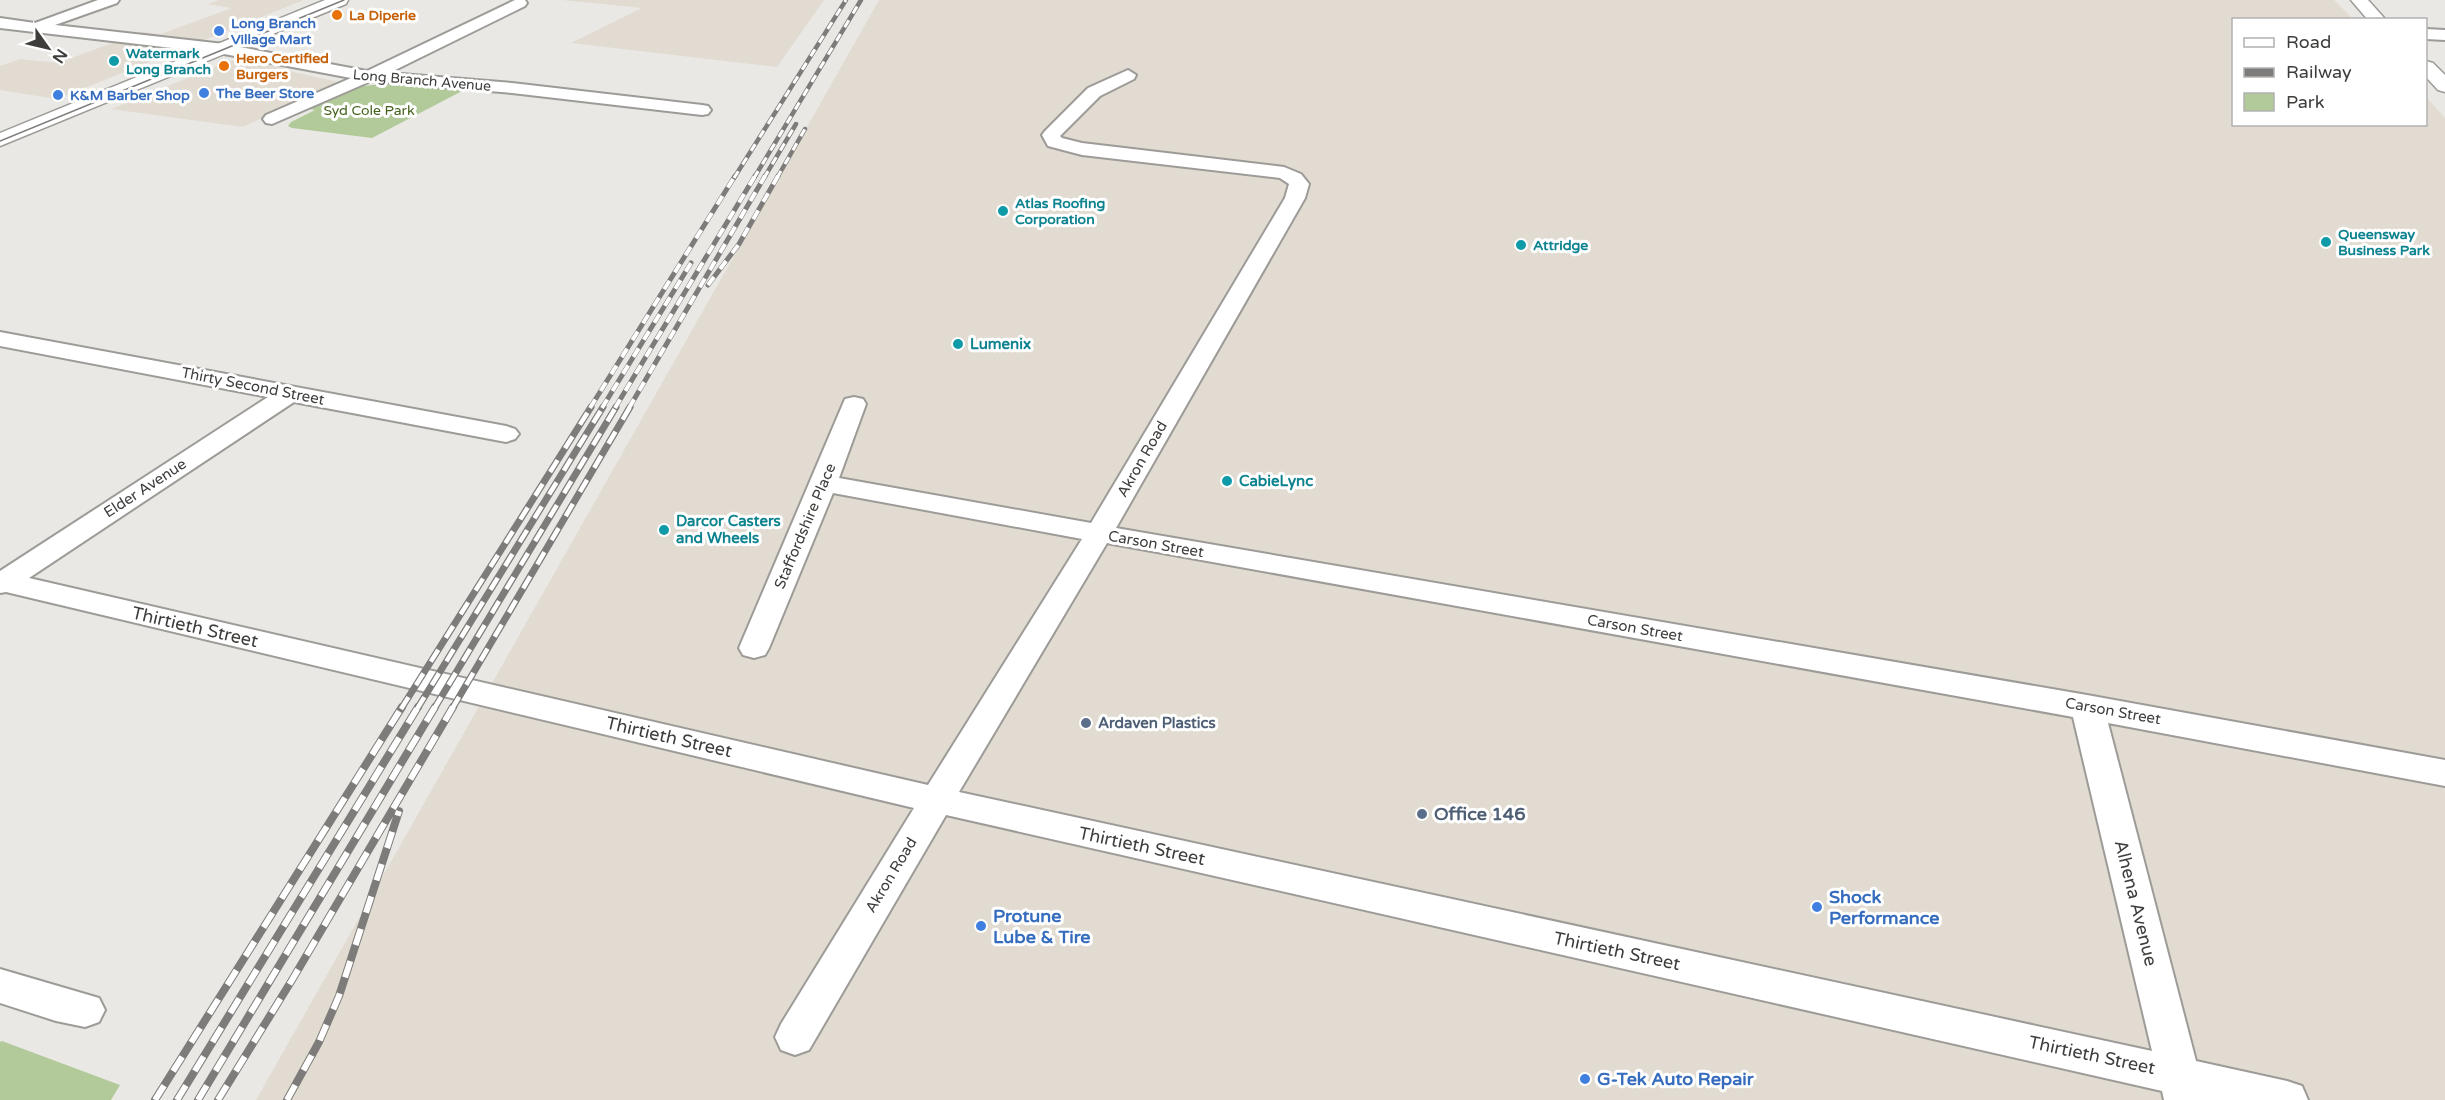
<svg xmlns="http://www.w3.org/2000/svg" width="2445" height="1100" viewBox="0 0 2445 1100" font-family="'Varela Round',sans-serif">
	<style>
		.built { fill: #e1dbd1 }
		.green { fill: #b2ca9a }
		.lines { fill: none; stroke-linecap: round; stroke-linejoin: round }
		.minor-casing { stroke: #9d9b97; stroke-width: 4 }
		.major-casing { stroke: #9d9b97; stroke-width: 3 }
		.minor { fill: #fff; fill-rule: evenodd }
		.major { fill: #fff; fill-rule: evenodd }
		.tram { stroke: #7e7c7a; stroke-width: 1.5 }
		.rail-far3-casing { stroke: #7e7c7a; stroke-width: 4.5 }
		.rail-far2-casing { stroke: #7e7c7a; stroke-width: 5 }
		.rail-far1-casing { stroke: #7e7c7a; stroke-width: 7 }
		.rail-casing { stroke: #7e7c7a; stroke-width: 8 }
		.rail-far3 { stroke: #fff; stroke-width: 3; stroke-dasharray: 8; stroke-linecap: butt }
		.rail-far2 { stroke: #fff; stroke-width: 4; stroke-dasharray: 10; stroke-linecap: butt }
		.rail-far1 { stroke: #fff; stroke-width: 4.5; stroke-dasharray: 14; stroke-linecap: butt }
		.rail { stroke: #fff; stroke-width: 6; stroke-dasharray: 17; stroke-linecap: butt }
		.food-dot { fill: #e8710a; stroke: #fff; stroke-width: 2 }
		.shop-dot { fill: #3f7fe0; stroke: #fff; stroke-width: 2 }
		.culture-dot { fill: #0f9aa8; stroke: #fff; stroke-width: 2 }
		.service-dot { fill: #5c6f8a; stroke: #fff; stroke-width: 2 }
		.labels { text-anchor: middle; stroke-width: 6; stroke-linejoin: round; paint-order: stroke }
		.far-food-label { font-size: 14px; font-weight: bold; fill: #c56008; stroke: #fff; text-anchor: start }
		.far-shop-label { font-size: 14px; font-weight: bold; fill: #366cbe; stroke: #fff; text-anchor: start }
		.far-culture-label { font-size: 14px; font-weight: bold; fill: #0d838f; stroke: #fff; text-anchor: start }
		.far-street-label { font-size: 14px; fill: #3e3d3b; stroke: #fff }
		.far-park-label { font-size: 14px; fill: #43601a; stroke: #fff }
		.culture-label { font-size: 15px; font-weight: bold; fill: #0d838f; stroke: #fff; text-anchor: start }
		.street-label { font-size: 15px; fill: #3e3d3b; stroke: #fff }
		.service-label { font-size: 15px; font-weight: bold; fill: #4e5e75; stroke: #fff; text-anchor: start }
		.near-street-label { font-size: 18px; fill: #3e3d3b; stroke: #fff }
		.near-service-label { font-size: 18px; font-weight: bold; fill: #4e5e75; stroke: #fff; text-anchor: start }
		.near-shop-label { font-size: 18px; font-weight: bold; fill: #366cbe; stroke: #fff; text-anchor: start }
	</style>
	<rect width="100%" height="100%" fill="#eae8e4"/>
	<path class="built" d="M219,0H304L57,99L0,90V66L20,59L58,63L142,32L161,34L232,8L208,4Z
		M562,0H824L777,67L571,43L642,8Z
		M879,0H2334L2353,19L2234,20V124H2426V97L2445,118V1100H256Z
		M239,59L274,65L293,72L338,82L243,127L111,109L225,63Z"/>
	<path class="green" d="M380,84L464,90L372,138L292,128L288,126L291,122L315,110L310,109L357,87Z
		M2,1041L120,1085L111,1100H0V1042Z"/>
	<g class="lines">
		<defs>
			<path id="minor" d="M98,0H119L117,3L55,25L224,44L367,71L515,0H525L527,3L525,6L389,73L512,83L702,105L708,106L711,110L708,114L702,115L512,93L371,81L272,124L266,123L263,119L266,115L351,78L224,54L0,28V18L35,23Z
				M2426,29L2445,30V40L2426,39Z
				M1128,70L1136,75L1134,79L1100,96L1060,136L1062,138L1082,143L1284,167L1301,174L1309,184L1305,198L1116,528L2087,695L2445,760V786L2108,723L2196,1061L2287,1081L2302,1086L2308,1100H2164L2162,1091L946,815L809,1050L795,1055L781,1050L775,1037L781,1024L914,808L6,592L0,593V571L268,397L0,346V332L506,426L515,429L519,434L515,439L506,442L294,402L29,578L928,785L1082,539L833,493L769,648L765,655L754,658L743,655L739,648L845,399L854,397L863,399L866,404L839,478L1091,523L1285,198L1289,184L1280,178L1082,155L1048,146L1042,135L1045,131L1088,88ZM1107,543L2073,717L2152,1051L959,792Z
				M0,969L99,998L105,1010L99,1022L85,1027L56,1021L0,1003Z"/>
			<path id="major" d="M325,0H348L346,4L0,146V133Z
				M2351,0H2368L2386,20H2368Z
				M2426,61L2433,63L2445,75V92L2438,90L2426,77Z"/>
		</defs>
		<use href="#minor" class="minor-casing"/>
		<use href="#major" class="major-casing"/>
		<use href="#minor" class="minor"/>
		<use href="#major" class="major"/>
		<path class="tram" d="M0,141L344,0"/>
		<defs>
			<path id="rail-far3" d="M734,178L846,0
				M754,178L861,0
				M764,178L796,124
				M777,178L805,129"/>
			<path id="rail-far2" d="M708,285L739,244L778,176
				M590,408L735,176
				M602,408L691,263
				M615,408L755,176
				M629,408L765,176"/>
			<path id="rail-far1" d="M401,709L591,407
				M417,709L603,407
				M434,709L616,407
				M452,709L630,407"/>
			<path id="rail" d="M155,1100L402,707
				M177,1100L418,707
				M198,1100L435,707
				M218,1100L292,980L453,707
				M287,1100L319,1042L339,996L399,811"/>
		</defs>
		<use href="#rail-far3" class="rail-far3-casing"/>
		<use href="#rail-far2" class="rail-far2-casing"/>
		<use href="#rail-far1" class="rail-far1-casing"/>
		<use href="#rail" class="rail-casing"/>
		<use href="#rail-far3" class="rail-far3"/>
		<use href="#rail-far2" class="rail-far2"/>
		<use href="#rail-far1" class="rail-far1"/>
		<use href="#rail" class="rail"/>
	</g>
	<g class="food-dot">
		<circle cx="337" cy="15" r="6"/>
		<circle cx="224" cy="66" r="6"/>
	</g>
	<g class="shop-dot">
		<circle cx="219" cy="31" r="6"/>
		<circle cx="204" cy="93" r="6"/>
		<circle cx="58" cy="95" r="6"/>
		<circle cx="1817" cy="907" r="6"/>
		<circle cx="981" cy="926" r="6"/>
		<circle cx="1585" cy="1079" r="6"/>
	</g>
	<g class="culture-dot">
		<circle cx="114" cy="61" r="6"/>
		<circle cx="1003" cy="211" r="6"/>
		<circle cx="2326" cy="242" r="6"/>
		<circle cx="1521" cy="245" r="6"/>
		<circle cx="958" cy="344" r="6"/>
		<circle cx="1227" cy="481" r="6"/>
		<circle cx="664" cy="530" r="6"/>
	</g>
	<g class="service-dot">
		<circle cx="1086" cy="723" r="6"/>
		<circle cx="1422" cy="814" r="6"/>
	</g>
	<g class="labels">
		<g class="far-food-label">
			<text x="349" y="20">La Diperie</text>
			<text x="236" y="63">Hero Certified<tspan x="236" dy="16">Burgers</tspan></text>
		</g>
		<g class="far-shop-label">
			<text x="231" y="28">Long Branch<tspan x="231" dy="16">Village Mart</tspan></text>
			<text x="216" y="98">The Beer Store</text>
			<text x="70" y="100">K&amp;M Barber Shop</text>
		</g>
		<g class="far-culture-label">
			<text x="126" y="58">Watermark<tspan x="126" dy="16">Long Branch</tspan></text>
			<text x="1015" y="208">Atlas Roofing<tspan x="1015" dy="16">Corporation</tspan></text>
			<text x="2338" y="239">Queensway<tspan x="2338" dy="16">Business Park</tspan></text>
			<text x="1533" y="250">Attridge</text>
		</g>
		<g class="far-street-label">
			<text transform="translate(422 80) rotate(5)" y="5">Long Branch Avenue</text>
		</g>
		<g class="far-park-label">
			<text x="369" y="115">Syd Cole Park</text>
		</g>
		<g class="culture-label">
			<text x="970" y="349">Lumenix</text>
			<text x="1239" y="486">CabieLync</text>
			<text x="676" y="526">Darcor Casters<tspan x="676" dy="17">and Wheels</tspan></text>
		</g>
		<g class="street-label">
			<text transform="translate(253 386) rotate(11)" y="5">Thirty Second Street</text>
			<text transform="translate(1142 459) rotate(-60)" y="5">Akron Road</text>
			<text transform="translate(145 488) rotate(-33)" y="5">Elder Avenue</text>
			<text transform="translate(805 526) rotate(-67)" y="5">Staffordshire Place</text>
			<text transform="translate(1156 544) rotate(10)" y="5">Carson Street</text>
			<text transform="translate(1635 628) rotate(10)" y="5">Carson Street</text>
			<text transform="translate(2113 711) rotate(10)" y="5">Carson Street</text>
			<text transform="translate(891 875) rotate(-59)" y="5">Akron Road</text>
		</g>
		<g class="service-label">
			<text x="1098" y="728">Ardaven Plastics</text>
		</g>
		<g class="near-street-label">
			<text transform="translate(195 627) rotate(13)" y="6">Thirtieth Street</text>
			<text transform="translate(669 737) rotate(13)" y="6">Thirtieth Street</text>
			<text transform="translate(1142 846) rotate(12)" y="6">Thirtieth Street</text>
			<text transform="translate(2136 903) rotate(76)" y="6">Alhena Avenue</text>
			<text transform="translate(1617 951) rotate(12)" y="6">Thirtieth Street</text>
			<text transform="translate(2092 1055) rotate(12)" y="6">Thirtieth Street</text>
		</g>
		<g class="near-service-label">
			<text x="1434" y="820">Office 146</text>
		</g>
		<g class="near-shop-label">
			<text x="1829" y="903">Shock<tspan x="1829" dy="21">Performance</tspan></text>
			<text x="993" y="922">Protune<tspan x="993" dy="21">Lube &amp; Tire</tspan></text>
			<text x="1597" y="1085">G-Tek Auto Repair</text>
		</g>
	</g>
	<rect x="2232" y="18" width="195" height="108" fill="#ffffff" stroke="#b2b1b1" stroke-width="1.5"/>
	<rect x="2244" y="38" width="30" height="9" fill="#ffffff" stroke="#b2b1b1" stroke-width="1.5"/>
	<text x="2286" y="48" font-size="18" fill="#3e3d3b">Road</text>
	<rect x="2244" y="68" width="30" height="9" fill="#7e7c7a" stroke="#b2b1b1" stroke-width="1.5"/>
	<text x="2286" y="78" font-size="18" fill="#3e3d3b">Railway</text>
	<rect x="2244" y="93" width="30" height="18" fill="#b2ca9a" stroke="#b2b1b1" stroke-width="1.5"/>
	<text x="2286" y="108" font-size="18" fill="#3e3d3b">Park</text>
	<g transform="translate(48 48) rotate(124)" stroke="#ffffff" stroke-width="4.5" paint-order="stroke">
	<path d="M0-4.5L10 22L0 15L-10 22Z" fill="#3e3d3b"/>
	<text y="-9" font-size="16" font-weight="bold" text-anchor="middle" fill="#3e3d3b">N</text>
	</g>
</svg>
